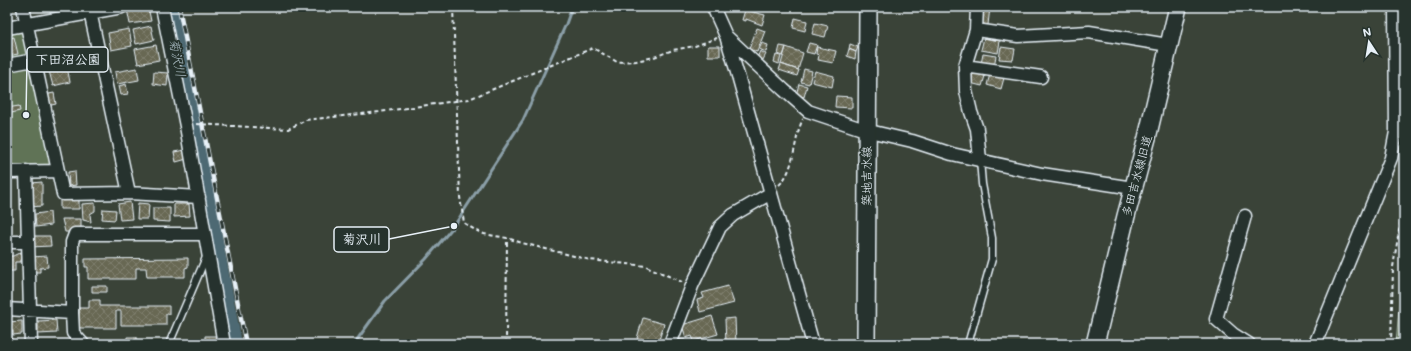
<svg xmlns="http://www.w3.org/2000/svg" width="1411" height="351" viewBox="0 0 1411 351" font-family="Mali,'Klee One',sans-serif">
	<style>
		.green { fill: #607356; stroke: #a4b2a7 }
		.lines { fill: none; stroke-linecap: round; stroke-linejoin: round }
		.stream { stroke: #8b9fa8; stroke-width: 3 }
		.river { stroke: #4d6973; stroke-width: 18 }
		.building { fill: url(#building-cross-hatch); stroke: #e8f1f8 }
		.lane-casing { stroke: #e8f1f8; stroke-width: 9 }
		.street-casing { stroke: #e8f1f8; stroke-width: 15 }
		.secondary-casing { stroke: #e8f1f8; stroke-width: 20 }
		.path { stroke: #e8f1f8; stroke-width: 2; stroke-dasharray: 4 3; stroke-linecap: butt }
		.lane { stroke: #26332d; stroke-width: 6 }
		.street { stroke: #26332d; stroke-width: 12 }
		.secondary { stroke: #26332d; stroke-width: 17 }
		.rail-casing { stroke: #e8f1f8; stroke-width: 4.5 }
		.rail { stroke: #26332d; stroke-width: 3; stroke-dasharray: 9; stroke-linecap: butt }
		.labels { text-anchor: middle; stroke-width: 3.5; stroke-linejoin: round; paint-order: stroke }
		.street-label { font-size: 12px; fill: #e8f1f8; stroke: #26332d }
		.water-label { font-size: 13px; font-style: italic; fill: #aabbc3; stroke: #26332d }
		.leader { fill: none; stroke: #e8f1f8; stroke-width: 1.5 }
		.callout-dot { fill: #e8f1f8; stroke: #26332d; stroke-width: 1.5 }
		.callout { fill: #26332d; stroke: #e8f1f8; stroke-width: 1.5 }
		.callout-label { font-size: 13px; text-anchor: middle; font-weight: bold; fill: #e8f1f8 }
	</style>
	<defs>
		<pattern id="building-cross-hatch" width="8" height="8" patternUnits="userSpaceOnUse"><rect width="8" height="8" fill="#676752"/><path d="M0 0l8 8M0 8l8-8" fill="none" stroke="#7d7d6c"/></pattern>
	</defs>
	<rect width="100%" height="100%" fill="#3a4338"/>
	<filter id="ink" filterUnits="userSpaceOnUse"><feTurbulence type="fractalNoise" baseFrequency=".025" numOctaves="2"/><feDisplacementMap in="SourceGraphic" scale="8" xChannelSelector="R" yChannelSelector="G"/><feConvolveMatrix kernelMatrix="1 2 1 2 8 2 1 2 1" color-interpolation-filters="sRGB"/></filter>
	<g filter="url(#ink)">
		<path class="green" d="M26,25L57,171L7,172V28Z
			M1404,246V344H1396Z"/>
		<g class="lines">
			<path class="stream" d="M354,344L385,301L426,259L454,226L523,120L566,24L572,7"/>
			<path class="river" d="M168,7L195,139L233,344"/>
		</g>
		<path class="building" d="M136,7H148L151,21L130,24L127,9Z
			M982,7H990L988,25L980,24Z
			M745,10L765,15L762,25L746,19V21L742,20Z
			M795,18L807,21L805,31L793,28Z
			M815,23L828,26L825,37L812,34Z
			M151,26L154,40L136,44L133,30Z
			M757,28L765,31L757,52L749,49Z
			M129,29L132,46L111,50L108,33Z
			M14,37L18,54L7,56V39Z
			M984,38L1000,41L998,53L981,50Z
			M762,43L768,45L766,52L759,49Z
			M809,43L817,45L814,54L806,52Z
			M850,44L858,47L856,52L849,49Z
			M156,45L159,60L138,64L135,49Z
			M708,46H720V56H708Z
			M780,46L786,47L783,56L778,54Z
			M786,47L803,53L798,70L781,64Z
			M817,47L836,51L833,63L818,60L819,55L816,54Z
			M1001,47L1015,49L1013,60L999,59Z
			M849,49L856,52L855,59L847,56Z
			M760,51L766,54L763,60L757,58Z
			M983,54L996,56L994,66L981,64Z
			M776,55L781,56L779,64L774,62Z
			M781,64L799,70L797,76L779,70Z
			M67,67L70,82L53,86L49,71Z
			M137,68L139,80L117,84L115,72Z
			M804,69L812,71L809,84L801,82Z
			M815,71L834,76L832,87L812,82Z
			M154,72L168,73L167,86L153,84Z
			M973,73L985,76L982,86L970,83Z
			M990,74L1004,78L1001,89L987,85Z
			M126,84L128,94L121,95L119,86Z
			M799,84L807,86L804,97L796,95Z
			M54,93L56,104L47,106L44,95Z
			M836,96L852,97V108L835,107Z
			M19,106L20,111L7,114V108Z
			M185,150L187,159L176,162L174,152Z
			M75,171L76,185L69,186L68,172Z
			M42,182V206L31,207V183Z
			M60,199H79V209H60Z
			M130,202L132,219L120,220L118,204Z
			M95,203V211L90,214L91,222L83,220L82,204Z
			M138,203L149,204L148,219H137Z
			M174,204H189L190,216L174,217Z
			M153,208H170V222L153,221Z
			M103,209L116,210L115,220L102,219Z
			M50,212L51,225L36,227L35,214Z
			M62,219H81V232H65Z
			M29,236H50L51,246L30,247Z
			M21,252V262H15V271H7V256H13Z
			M47,256L48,267L40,268V272H33L31,257Z
			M188,258V267L185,268V277H147L146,268H136V279H88V267H85V259Z
			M92,286H107V292H92Z
			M728,286L734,303L700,312L697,300L704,298L702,293Z
			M89,300H100V306H169V314H166V325H121V311H116V328H79V308H89Z
			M712,316L718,334L694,341L692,336L686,338L682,325Z
			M643,318L664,324L658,343L637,338Z
			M735,318L736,344H726L725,319Z
			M56,320L57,333L38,334V321Z
			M22,321V334L13,335V331H8L7,322Z
			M7,333H12L11,342H7Z
			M205,336H217V344H205Z
			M127,337H137V342H151V344H113V343H127Z
			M676,339L685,340L683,344H674Z"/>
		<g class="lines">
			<defs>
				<path id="lane" d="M169,344L207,255
					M968,344L992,259V238L982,184L980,160"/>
				<path id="street" d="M23,7L63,194L129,193L199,197
					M89,7L129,193
					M162,7L186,126L224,344
					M713,7L726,36L739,79L813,344
					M977,7L976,30L965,66L966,91L971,112L977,129L980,160
					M7,28L122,7
					M976,30L1018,36L1089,32L1168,45
					M726,36L784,90L808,111L865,130L912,141L952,154L1042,174L1133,188
					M7,65L34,60
					M965,66L1041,77
					M26,171L31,344
					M7,172L57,171
					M1245,216L1216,319L1233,334L1249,344
					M7,242H27
					M7,309L72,313
					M83,344L73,333L72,313V242L75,234H204
					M670,344L692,286L720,227L733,215L771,193
					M1315,344L1391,158L1396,132L1395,7"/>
				<path id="secondary" d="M866,344L868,7
					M1095,344L1126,216L1147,138L1178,7"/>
			</defs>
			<use href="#lane" class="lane-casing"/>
			<use href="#street" class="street-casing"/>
			<use href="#secondary" class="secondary-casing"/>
			<path class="path" d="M453,7L460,197L464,223L475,230L484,234L507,238L522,243L590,260L646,266L682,282
				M196,124L288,129L306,120L379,112L469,99L593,48L617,62L636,61L654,57L673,50L695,46L717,38
				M779,185C796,169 793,139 803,119
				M506,344L507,238
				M1391,344L1393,267L1404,201"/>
			<use href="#lane" class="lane"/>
			<use href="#street" class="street"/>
			<use href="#secondary" class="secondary"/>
			<defs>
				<path id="rail" d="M179,7L246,344"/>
			</defs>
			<use href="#rail" class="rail-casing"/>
			<use href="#rail" class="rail"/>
		</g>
	</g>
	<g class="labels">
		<g class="street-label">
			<text transform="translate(867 176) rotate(-90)" y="4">築地吉水線</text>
			<text transform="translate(1137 176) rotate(-75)" y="4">多田吉水線旧道</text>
		</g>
		<g class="water-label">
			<text transform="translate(178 58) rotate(79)" y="5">菊沢川</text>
		</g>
	</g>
	<path class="leader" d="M26 115L27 59M454 226L389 239"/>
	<g class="callout-dot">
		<circle cx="26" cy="115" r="4"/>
		<circle cx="454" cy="226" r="4"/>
	</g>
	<g class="callout">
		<rect x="27" y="47" width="81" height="25" rx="4"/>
		<rect x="334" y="227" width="55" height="25" rx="4"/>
	</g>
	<g class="callout-label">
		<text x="68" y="64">下田沼公園</text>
		<text x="362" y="244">菊沢川</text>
	</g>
	<rect width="1411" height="351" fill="none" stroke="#26332d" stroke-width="24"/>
	<rect x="12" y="12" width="1387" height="327" fill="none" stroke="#e8f1f8" stroke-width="1.5" filter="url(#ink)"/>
	<g transform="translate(1369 42) rotate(348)" stroke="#26332d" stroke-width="3" paint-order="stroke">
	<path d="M0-3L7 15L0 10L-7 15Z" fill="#e8f1f8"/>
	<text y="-6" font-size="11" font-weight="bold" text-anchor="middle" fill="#e8f1f8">N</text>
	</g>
</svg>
